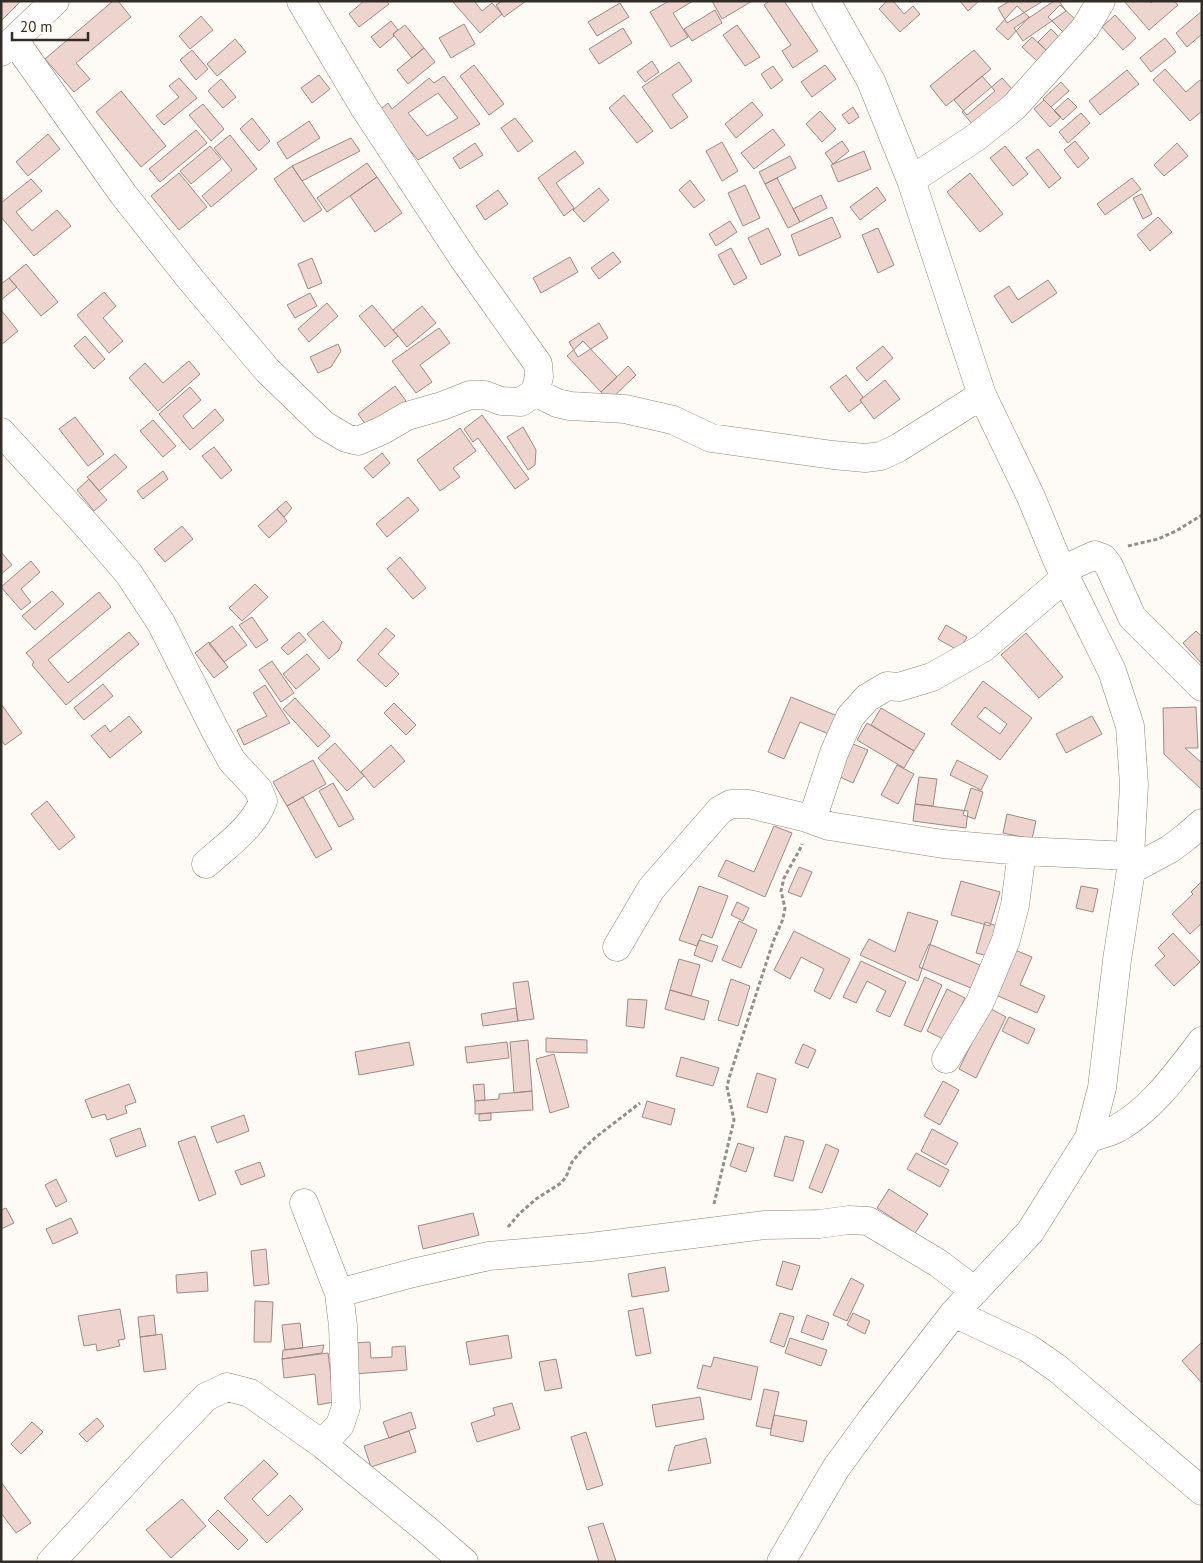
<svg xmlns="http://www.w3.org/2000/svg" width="1203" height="1563" viewBox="0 0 1203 1563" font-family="'PT Sans',sans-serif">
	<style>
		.building { fill: #edd4cf; stroke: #9f8984; fill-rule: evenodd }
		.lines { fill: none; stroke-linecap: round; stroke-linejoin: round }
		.minor-casing { stroke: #928575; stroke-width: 29 }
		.path { stroke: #928e88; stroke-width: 3; stroke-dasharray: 4 2.5; stroke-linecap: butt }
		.minor { stroke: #fff; stroke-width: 28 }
	</style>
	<rect width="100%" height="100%" fill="#fefbf7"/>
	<path class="building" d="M1,1H21L1,21Z
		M113,1H118L131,17L76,63L90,79L74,92L45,59Z
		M364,1H386L389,4L359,27L349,14Z
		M454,1H474L482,11L492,3L502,14L480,33L453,2Z
		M502,1H526L504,17L496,5Z
		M669,1H693L673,13L688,37L671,47L650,12Z
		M712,1H752L722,19Z
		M769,1H784L818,51L793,68L782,51L791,45L764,5Z
		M887,1H893L904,14L913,6L920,14L900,32L879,9Z
		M960,1H979L968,11Z
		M1010,1H1043L1007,23L998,8Z
		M1054,1H1059L1066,11L1023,41L1014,28Z
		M1124,1H1150L1151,3L1153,1H1174L1178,5L1149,30Z
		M620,3L629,17L597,36L588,22Z
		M1060,5L1078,22L1066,35L1048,17Z
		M1017,6L1029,17L1008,40L996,29Z
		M715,10L722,23L692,41L684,29Z
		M1202,11V34L1187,47L1176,33Z
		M1115,15L1136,38L1123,50L1102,27Z
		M201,16L213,30L190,49L179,36Z
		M391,21L398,30L393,34L394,36L380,48L371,37Z
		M464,24L475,44L451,58L439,38Z
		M405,25L424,48L412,58L393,34Z
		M737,25L760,57L745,66L723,35Z
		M623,28L632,43L599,64L589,49Z
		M1051,29L1060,38L1048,52L1038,42Z
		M1032,37L1048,52L1038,62L1022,47Z
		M1165,38L1176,52L1151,72L1140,58Z
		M235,39L246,52L217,76L207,64Z
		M424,48L435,62L408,84L397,70Z
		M192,50L208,69L196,80L180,60Z
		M974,50L991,69L946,106L930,86Z
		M652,61L659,72L645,82L637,72Z
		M679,62L692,81L672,95L688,117L671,129L642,87Z
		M474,65L504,104L489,115L460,76Z
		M825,65L836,79L812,97L801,82Z
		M773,66L783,80L771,89L761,74Z
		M1165,69L1186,92L1200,80L1202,81V111L1190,121L1153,80Z
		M1127,70L1139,84L1100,115L1089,101Z
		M319,75L330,89L312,103L301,88Z
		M444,76L480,124L418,160L377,112L388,103L392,109L429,78L434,83ZM438,93L458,118L427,136L408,113Z
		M982,76L995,91L967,115L954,100Z
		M179,78L197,98L164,125L156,116L179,97L169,86Z
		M1002,78L1014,91L974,126L962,112Z
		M221,79L236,97L223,108L208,91Z
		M1061,82L1069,91L1051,107L1043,99Z
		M121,91L166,146L141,167L96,112Z
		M624,95L653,131L637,143L609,108Z
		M1068,98L1077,107L1063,120L1054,111Z
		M1044,100L1061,117L1050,127L1034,109Z
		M752,102L763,115L736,138L725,124Z
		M203,104L224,129L211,141L189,115Z
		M853,107L859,117L849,124L842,115Z
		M820,111L836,129L822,142L806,124Z
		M1081,113L1090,123L1068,143L1059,132Z
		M252,118L270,141L259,151L240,129Z
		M515,118L533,141L518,152L501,128Z
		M309,121L320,138L287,159L277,143Z
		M773,129L785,145L754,169L741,153Z
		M196,130L207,143L160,182L149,169Z
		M48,134L60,149L28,176L16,162Z
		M230,135L257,169L211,207L202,196L232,170L214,148Z
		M351,138L360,151L302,181L292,166Z
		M842,141L849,151L833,164L825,153Z
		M1075,141L1089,158L1078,168L1064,150Z
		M722,142L738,171L722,181L706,151Z
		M475,143L483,155L460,169L453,158Z
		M1177,143L1188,156L1164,176L1154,165Z
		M210,146L221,159L191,184L180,171Z
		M1005,146L1028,174L1013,186L990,158Z
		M1038,149L1061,178L1049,188L1026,158Z
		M575,151L584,163L556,183L574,208L564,216L538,178Z
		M864,151L871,169L838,182L831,165Z
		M790,156L796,168L765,184L759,172Z
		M367,163L377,177L327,212L317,198Z
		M292,166L322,210L304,222L274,179Z
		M179,173L207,207L179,230L151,196Z
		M970,173L1003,214L980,232L947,192Z
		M377,177L402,213L375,232L350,196Z
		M777,178L800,222L788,228L765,184Z
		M1132,178L1141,189L1105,215L1097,204Z
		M31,179L42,191L16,212L32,231L57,210L71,226L34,256L1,217V203Z
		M690,180L705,200L694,208L679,190Z
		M745,185L760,218L743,226L728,193Z
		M877,187L886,200L860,220L850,207Z
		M599,188L609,200L584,222L573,210Z
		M498,190L508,204L485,220L476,206Z
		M1142,194L1152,214L1143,219L1133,198Z
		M821,195L827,208L800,222L793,209Z
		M832,217L841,237L799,256L791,235Z
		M1158,217L1172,232L1150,251L1137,235Z
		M730,221L737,232L716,246L709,234Z
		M768,228L781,255L761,265L748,238Z
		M878,228L894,265L878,273L862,235Z
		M731,248L747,278L734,285L718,255Z
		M613,252L621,262L599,279L591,268Z
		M570,257L578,272L541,293L533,278Z
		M312,258L322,283L308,289L298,264Z
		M26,264L58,302L41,316L9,278Z
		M9,278L17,287L1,300V284Z
		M1048,280L1057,293L1012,323L994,296L1009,286L1018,300Z
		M104,292L116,306L103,318L123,341L109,353L77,315Z
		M310,293L317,306L295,318L287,305Z
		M327,303L338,316L309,342L298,329Z
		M372,305L398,336L385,347L359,316Z
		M422,306L436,323L407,347L393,330Z
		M1,310L18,331L1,345Z
		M599,323L608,338L578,357L569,342Z
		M439,328L450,343L420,365L432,382L416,393L392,361Z
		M85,336L105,359L94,369L74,346Z
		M583,341L617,377L601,392L567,356Z
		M338,344L341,351L331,367L318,373L310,357Z
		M883,346L893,358L867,381L856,368Z
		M189,361L200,374L158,411L129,378L145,363L163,383Z
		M628,366L636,375L609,401L601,392Z
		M846,375L863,397L860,400L862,402L849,412L830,387Z
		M885,380L900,399L874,419L860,400Z
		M395,386L406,401L369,429L358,414Z
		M190,387L201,400L183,416L193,429L215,409L224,420L190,450L159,414Z
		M482,415L529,479L515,489L478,438L473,442L464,429Z
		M75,417L104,454L88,466L59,429Z
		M153,420L176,446L163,457L140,431Z
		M523,427L536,450L535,465L528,470L507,437Z
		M460,428L476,451L453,468L460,477L440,491L417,460Z
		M214,447L232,470L221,479L202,456Z
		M382,453L390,463L373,478L364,468Z
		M115,454L127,467L99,491L87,477Z
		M163,471L168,479L143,499L137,491Z
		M89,479L107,500L94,511L77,490Z
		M408,497L419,510L387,537L376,524Z
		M286,501L292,508L284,517L277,509Z
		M277,509L287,521L269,538L258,526Z
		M182,526L193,539L165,562L154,549Z
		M1,552L12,565L1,574Z
		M400,557L426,588L413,599L387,569Z
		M31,561L40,572L21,589L31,602L21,610L1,587Z
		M255,584L268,597L242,621L229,608Z
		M52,591L64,604L35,630L22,616Z
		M99,592L111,607L48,660L68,683L129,632L139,644L66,705L32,665L34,662L26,653Z
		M252,617L268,640L256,648L239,625Z
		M323,621L342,642L339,650L329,659L307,634Z
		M946,625L967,637L959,651L938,639Z
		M232,626L247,645L224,662L209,644Z
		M386,628L395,636L378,654L399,674L386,687L357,660Z
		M1196,631L1202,637V664L1183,643Z
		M299,632L306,640L288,655L281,648Z
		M1026,633L1063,677L1039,698L1001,655Z
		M209,642L228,667L214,678L195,653Z
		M307,654L320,669L296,689L283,674Z
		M272,661L294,693L281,702L259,670Z
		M983,681L1032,718L1000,760L951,724ZM985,707L1007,724L1000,734L977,717Z
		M103,684L113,696L84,720L74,708Z
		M265,685L290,723L244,745L237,730L267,716L253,693Z
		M791,697L840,717L831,735L800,722L784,759L768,752Z
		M295,698L330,736L318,747L283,709Z
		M394,703L416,725L406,735L384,713Z
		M1,704L22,733L5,745L1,740Z
		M1196,707L1198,748H1185L1202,763V790L1164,754L1163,708Z
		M881,708L925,734L914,751L871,725Z
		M129,716L142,732L110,758L91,736L105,725L110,732Z
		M1092,716L1102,734L1066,753L1056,734Z
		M867,723L914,751L904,768L857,740Z
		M335,743L364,776L347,791L318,758Z
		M853,744L868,750L853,783L838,776Z
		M391,745L405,761L374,788L361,772Z
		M313,760L326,784L287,806L273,782Z
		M957,760L988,776L981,790L950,775Z
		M897,765L914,774L898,804L881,795Z
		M919,777L937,779L933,806L915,804Z
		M333,783L354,819L339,827L319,791Z
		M971,788L983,792L975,819L963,815Z
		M303,797L332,849L316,858L287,806Z
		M47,801L75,837L59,850L31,814Z
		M915,804L968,811L966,828L913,821Z
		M1007,814L1036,821L1032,839L1003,833Z
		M774,826L792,833L765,897L718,876L726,860L754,872Z
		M799,867L812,872L801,897L788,892Z
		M961,881L1000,892L990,926L951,915Z
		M1202,881V923L1190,934L1172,914L1193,894L1191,892Z
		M699,886L728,896L712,938L702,934L697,946L679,940Z
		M1081,886L1098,889L1093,912L1076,908Z
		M737,902L749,908L743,921L731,915Z
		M908,912L938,921L918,981L860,955L869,939L895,952Z
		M739,921L757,930L741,968L722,960Z
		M985,922L997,926L989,956L976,953Z
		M794,931L850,959L830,999L814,991L824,969L801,957L790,979L774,970Z
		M1173,933L1200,962L1174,986L1155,965L1165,956L1158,948Z
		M699,940L718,946L712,962L694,955Z
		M929,944L980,965L971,988L919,967Z
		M1015,950L1032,957L1020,985L1045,996L1037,1013L996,995Z
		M679,959L700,965L691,996L670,990Z
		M861,961L906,982L890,1017L876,1011L886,991L867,981L856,1003L843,997Z
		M925,977L942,985L921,1032L904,1025Z
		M731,979L750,986L738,1026L718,1020Z
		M528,981L534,1019L518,1021L513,983Z
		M947,989L965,998L945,1040L927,1031Z
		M670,990L709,1001L704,1020L665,1009Z
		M628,999L647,1000L644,1028L626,1026Z
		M516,1008L518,1021L483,1026L481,1014Z
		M989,1008L1006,1017L976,1078L959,1069Z
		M1009,1017L1035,1029L1028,1044L1002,1031Z
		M546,1038L587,1040V1053L546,1052Z
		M528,1040L532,1091L514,1093L510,1042Z
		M409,1042L414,1065L359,1075L355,1052Z
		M507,1042L509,1058L467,1063L465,1047Z
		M803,1044L816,1050L808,1068L795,1063Z
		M554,1054L569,1107L550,1113L536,1059Z
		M681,1057L719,1068L713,1086L676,1076Z
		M757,1073L776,1079L767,1113L747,1107Z
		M943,1081L959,1090L940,1125L924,1116Z
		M129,1084L136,1102L125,1106L127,1113L107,1120L105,1114L92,1118L85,1100Z
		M484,1084L485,1100L475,1101L473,1085Z
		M532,1091L533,1110L475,1114V1101L499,1099V1094Z
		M647,1101L675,1109L671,1125L642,1117Z
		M491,1113V1120L479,1121V1114Z
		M244,1115L249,1131L217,1143L211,1127Z
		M140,1128L146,1146L116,1157L110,1139Z
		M932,1129L958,1143L946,1165L921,1151Z
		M195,1136L216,1194L199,1201L178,1142Z
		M785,1136L804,1141L793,1181L774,1176Z
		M738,1143L754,1148L746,1172L730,1166Z
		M826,1144L839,1150L822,1193L809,1188Z
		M916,1153L949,1170L940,1187L907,1169Z
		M260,1162L265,1176L241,1185L235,1171Z
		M56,1179L67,1201L56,1207L45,1185Z
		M889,1189L928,1214L915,1233L877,1208Z
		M6,1208L14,1223L1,1229V1210Z
		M473,1213L479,1235L423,1249L418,1226Z
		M71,1218L78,1233L53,1244L46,1229Z
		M266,1249L269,1284L254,1286L251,1251Z
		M783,1261L800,1266L792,1290L776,1285Z
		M665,1267L669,1291L632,1297L628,1274Z
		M207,1272L208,1291L177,1293L176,1275Z
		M851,1278L864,1285L847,1321L833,1315Z
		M255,1301L273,1302L271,1342H254Z
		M643,1308L651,1353L636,1356L628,1311Z
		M120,1309L125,1339L118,1340L120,1346L97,1351L96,1344L84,1346L78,1316Z
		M780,1313L794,1317L784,1347L770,1342Z
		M853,1313L870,1321L865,1334L847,1325Z
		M154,1315L156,1335L140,1337L138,1317Z
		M807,1315L829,1323L823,1340L801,1332Z
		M300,1323L303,1348L285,1350L282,1325Z
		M162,1334L166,1369L144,1372L140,1337Z
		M508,1335L512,1358L470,1365L466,1342Z
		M790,1338L827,1350L821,1366L785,1353Z
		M370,1342L371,1358L392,1357V1347L405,1346L407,1370L354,1374L352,1343Z
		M1202,1342V1383L1182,1361Z
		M324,1345L322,1353L282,1359L283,1350Z
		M328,1353L334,1402L318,1405L315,1374L284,1378L282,1359Z
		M714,1357L758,1367L751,1400L697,1388L703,1365L711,1367Z
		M556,1359L562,1388L545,1391L539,1362Z
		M764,1389L779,1392L771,1429L756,1426Z
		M700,1397L704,1419L656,1427L652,1405Z
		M512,1403L520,1429L477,1442L471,1423L495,1415L493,1408Z
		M411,1412L416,1428L389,1438L383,1422Z
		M774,1415L807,1421L803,1442L770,1435Z
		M97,1418L104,1426L87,1442L79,1434Z
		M32,1422L43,1432L21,1454L11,1444Z
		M409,1431L416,1452L371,1467L364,1446Z
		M586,1432L603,1485L587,1490L571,1437Z
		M706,1438L711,1463L668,1471L675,1446Z
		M264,1460L278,1474L252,1499L268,1516L290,1495L303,1509L267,1543L224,1498Z
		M1,1482L31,1523L16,1533L1,1513Z
		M182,1499L206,1526L171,1558L146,1530Z
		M218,1510L248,1540L238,1550L208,1520Z
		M603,1523L616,1561L613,1562H599L588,1527Z"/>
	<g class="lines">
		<defs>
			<path id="minor" d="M14,40L123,194L192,281L267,370L324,425L346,438L358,441L383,430L407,416L442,406L470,395H485L501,401L521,402L535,392L539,377L538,364L463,258L364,107L301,1
				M1,52L55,1
				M911,180L975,138L1014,107L1085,28L1101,1
				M535,392L557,403L570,406L625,409L673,420L711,438L833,455L865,458L881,456L898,448L982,395
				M1,432L91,530L129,574L161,623L215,730L232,761L258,789L263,801C254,827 226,846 206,864
				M1062,570L1095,555L1103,558L1109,566L1132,617L1202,687
				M812,820L834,753L850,717L867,698L887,686L899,687L932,677L983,648L1066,577
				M1131,870L1170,849L1186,837L1202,823
				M617,947L651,889L720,810L731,804H749L807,818L829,826L943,844L1022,851L1130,856
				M946,1059L980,1002L1006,940L1015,905L1022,851
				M1089,1138C1098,1135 1110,1133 1118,1128C1153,1108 1178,1072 1202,1041
				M304,1203L339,1293L343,1326L346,1407L340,1425L322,1444
				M339,1293L413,1273L489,1256L591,1247L765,1225L819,1224L849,1220L868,1221L938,1263L975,1291
				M954,1313L1028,1348L1058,1369L1202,1491
				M51,1562L154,1451L206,1397L227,1387L250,1393L322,1444L427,1530L464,1562
				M781,1562L836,1468L874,1416L954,1313L1030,1232L1089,1138L1102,1088L1117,960L1131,870L1130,856L1134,785L1130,726L1112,671L1057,560L1031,497L982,395L911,180L871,81L826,1"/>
		</defs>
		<use href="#minor" class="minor-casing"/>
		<path class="path" d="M1128,546L1158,539L1176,531L1202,515
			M714,1204L734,1120L727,1087L729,1078L773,942L783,919L785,908L781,891L784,878L800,849L802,844
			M508,1227L519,1214L536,1199L561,1183L566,1177L572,1162L582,1150L596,1137L640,1103"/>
		<use href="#minor" class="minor"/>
	</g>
	<rect width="1203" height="1563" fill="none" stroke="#322d26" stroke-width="5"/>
	<path d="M12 32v8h76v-8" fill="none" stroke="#322d26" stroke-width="2.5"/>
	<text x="20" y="32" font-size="15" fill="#322d26" stroke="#fefbf7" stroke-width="4" paint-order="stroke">20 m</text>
</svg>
